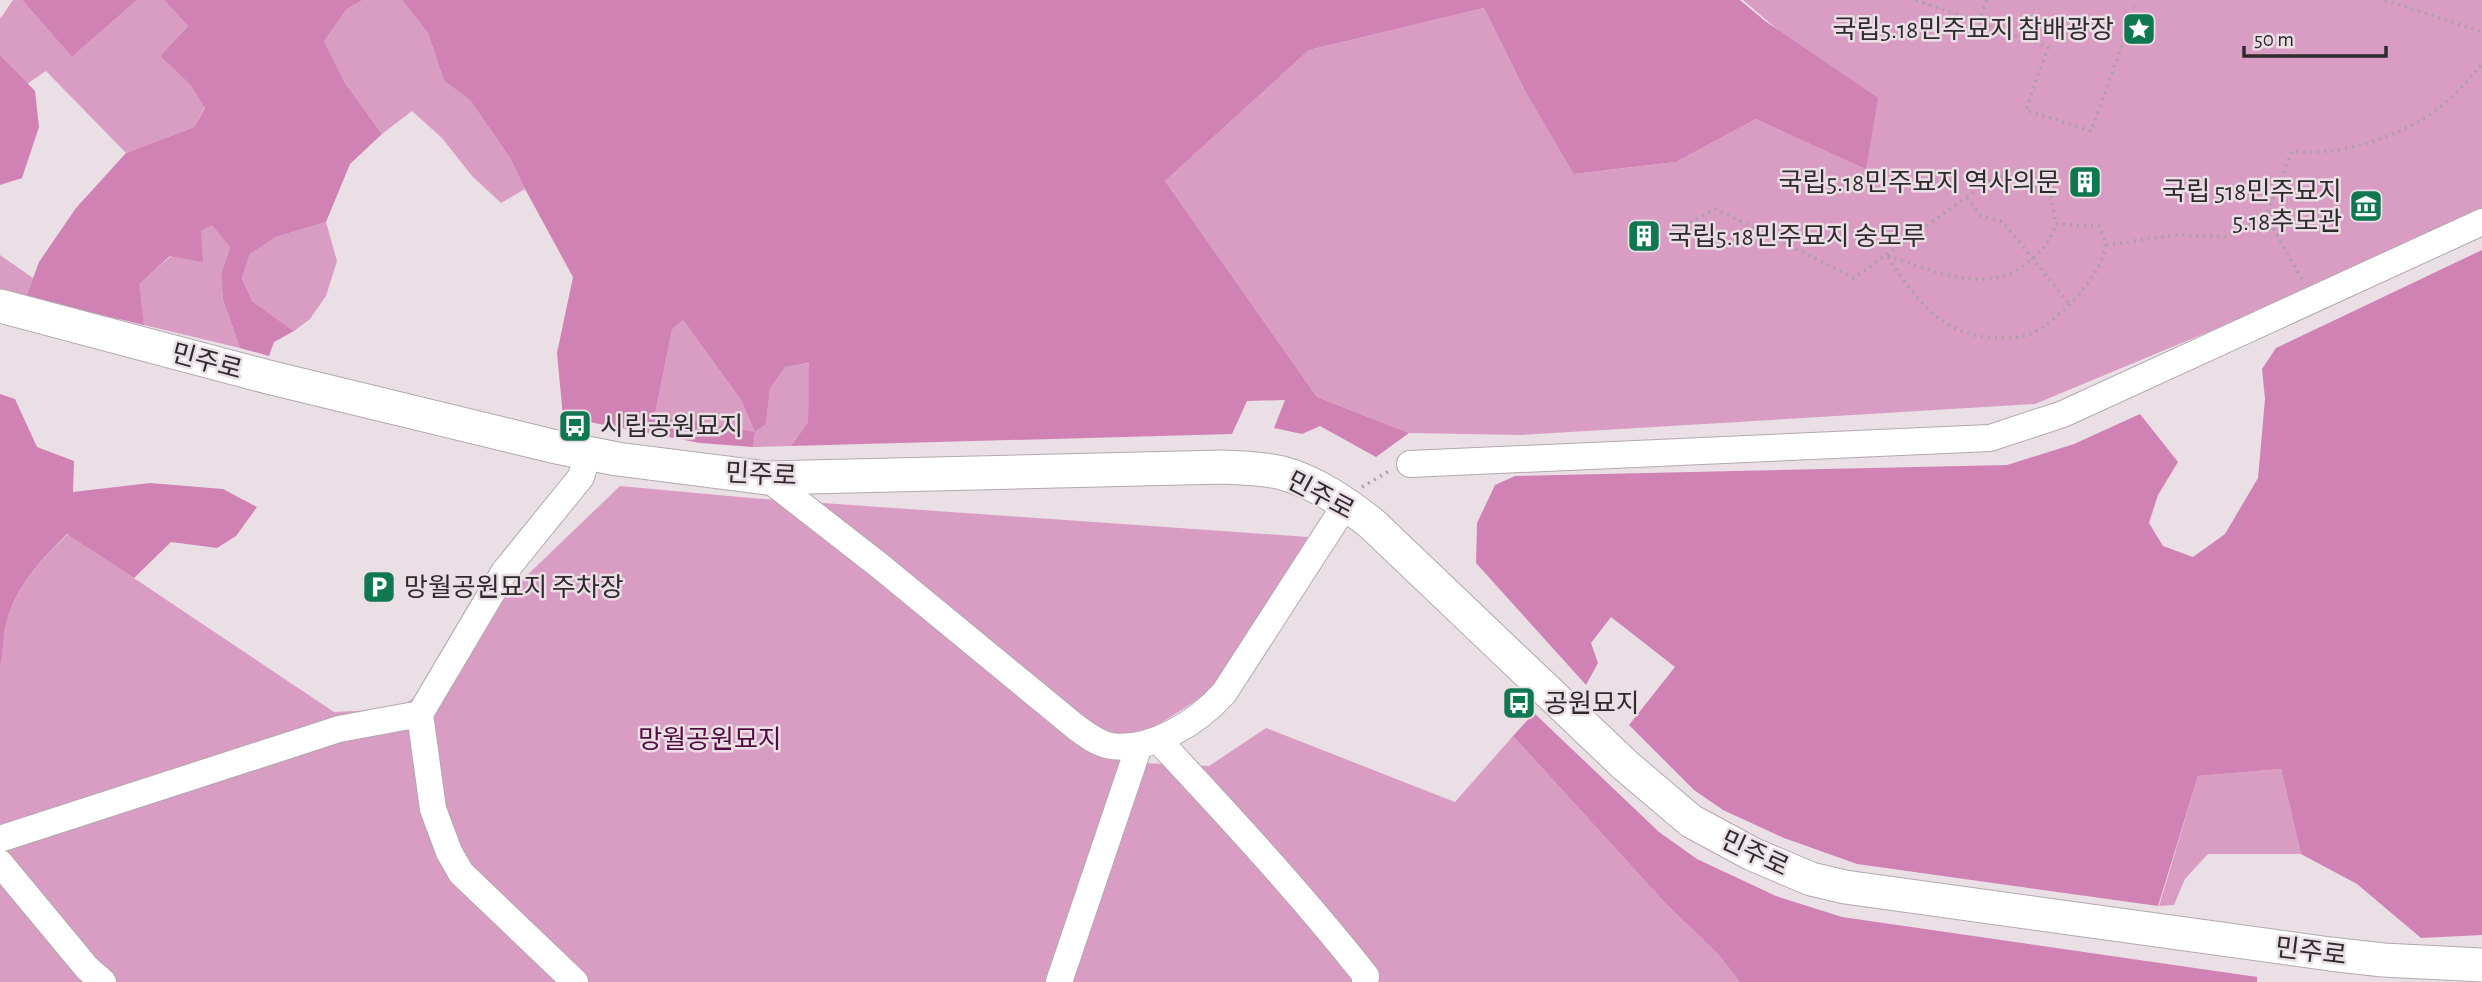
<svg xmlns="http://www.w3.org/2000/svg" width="2482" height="982" viewBox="0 0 2482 982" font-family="'Alegreya Sans','Noto Sans KR',sans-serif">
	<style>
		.green { fill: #d99dc3 }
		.forest { fill: #d082b5; fill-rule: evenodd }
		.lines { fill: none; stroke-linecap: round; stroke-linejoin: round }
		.minor-casing { stroke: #b3a8ae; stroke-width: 28 }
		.major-casing { stroke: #b3a8ae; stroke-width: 35 }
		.path { stroke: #aaa1a6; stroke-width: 3.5; stroke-dasharray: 2 5; stroke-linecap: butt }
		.minor { stroke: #fff; stroke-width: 26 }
		.major { stroke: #fff; stroke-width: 33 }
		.labels { text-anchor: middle; stroke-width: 5; stroke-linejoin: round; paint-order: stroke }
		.poi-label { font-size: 26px; fill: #2f2b2d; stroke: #ebdfe6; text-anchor: start }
		.street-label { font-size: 26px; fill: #2f2b2d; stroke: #ebdfe6 }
		.park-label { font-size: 26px; fill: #530c40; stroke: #ebdfe6 }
	</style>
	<rect width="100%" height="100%" fill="#ebdfe6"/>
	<path class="green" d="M13,0H22L72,57L137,0H164L188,26L160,56L191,84L205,107L194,127L126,153L46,71L27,84L0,55V19Z
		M363,0H402L428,33L444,81L470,100L510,158L525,189L501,203L472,176L442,138L412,111L382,134L345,83L324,41L347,9Z
		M1743,0H2482V208L2237,320L2035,404L1521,435L1409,433L1317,397L1165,181L1309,50L1484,8L1525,91L1575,174L1676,162L1756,119L1866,168L1778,30Z
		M326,222L337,261L326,296L310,319L294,331L252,301L242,278L250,254L276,237Z
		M213,224L230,247L221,274L223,300L240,348L144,325L138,284L201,231Z
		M0,255L33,278L26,297L0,289Z
		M683,320L741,400L755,432L766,424L770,389L785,367L810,363L808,422L791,446L753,447L755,433L654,419L672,330Z
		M620,486L751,498L1308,537L1227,669L1205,695L1153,728L1050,982H0V668C3,655 3,642 5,629C13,589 39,562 68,534L334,712L397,709L423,692L465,610L493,608Z
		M1266,728L1455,802L1513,736L1667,905L1717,953L1740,982H1073L1144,763L1209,766Z
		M2281,769L2301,854H2208L2185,879L2174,905L2159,906L2198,776Z"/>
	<path class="forest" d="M22,0H137L72,57Z
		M164,0H363L347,9L324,41L345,83L382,134L350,164L326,222L276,237L250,254L242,278L252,301L294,331L274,342L269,356L240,348L223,300L221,274L230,247L212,225L201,231L203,262L170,256L139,284L144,325L26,297L39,262L76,208L126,153L194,127L205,108L190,84L160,56L188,26Z
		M402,0H1740L1765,21L1878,98L1866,169L1756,119L1676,162L1574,174L1525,91L1484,8L1309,50L1165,181L1317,397L1409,433L1376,457L1320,426L1302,434L1274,428L1285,400L1247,401L1232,434L791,446L808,422L809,363L785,367L770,389L766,424L755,432L753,447L700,443L563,417L557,353L573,277L525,189L510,158L470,100L444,81L428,33ZM683,320L741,400L755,432L685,419H654L672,330Z
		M0,55L35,91L39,127L22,178L0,185Z
		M2482,250V935L2421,938L2357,884L2301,854L2281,769L2198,776L2158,906L1857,864L1784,838L1723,810L1694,790L1629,725L1675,667L1611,617L1591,643L1598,663L1586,685L1476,563L1477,523L1495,485L1515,476L2007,465L2074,444L2140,414L2178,462L2158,495L2149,523L2163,546L2193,557L2225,534L2258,478L2265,399L2262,369L2276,348Z
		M0,394L15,399L37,447L74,461L73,492L150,483L223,489L257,507L236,536L217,548L171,542L134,578L67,534C39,562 13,589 5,629C3,642 3,655 0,668Z
		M1534,713L1659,832L1697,859L1776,896L1842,917L2257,977V982H1740L1717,953L1667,905L1513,736Z"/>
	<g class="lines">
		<defs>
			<path id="minor" d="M1410,464L1990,438L2063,414L2482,222
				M767,478L880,566L1077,728C1087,735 1098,744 1111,746C1151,752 1198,722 1224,693L1346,504
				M1158,740C1230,817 1301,894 1366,976L1365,982
				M0,839L339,729L420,714
				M0,863L87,968L103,982
				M575,982L461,873L449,852L433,809L420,714L504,572L581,477L588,453
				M1059,982L1139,746"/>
			<path id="major" d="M0,306L268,377L552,446L617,459L767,478L1223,467C1242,468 1263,468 1282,473C1315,482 1344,502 1371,523L1625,765L1691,821L1752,854L1811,879L1845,887L2330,954L2383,960L2482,965"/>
		</defs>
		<use href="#minor" class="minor-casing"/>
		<use href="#major" class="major-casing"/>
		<path class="path" d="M1916,0L2048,47L2026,110L2091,131L2136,7
			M2385,0L2482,32
			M1979,22L1987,0
			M1967,198L1980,215L2003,222L2069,304
			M2056,224L2099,226C2101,232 2106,240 2105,246C2104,275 2052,328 2025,336C2007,340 1978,338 1961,331C1926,317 1907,284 1886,255C1929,269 1982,295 2023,266C2040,254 2049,244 2056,224Z
			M1671,232L1716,209L1854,278L1997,175L2050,192L2056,224
			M2106,245L2175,235L2227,237L2266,216
			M2302,279L2266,216L2292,151C2336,158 2400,137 2436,110C2453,97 2468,81 2482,64
			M1362,487L1391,470"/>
		<use href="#minor" class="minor"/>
		<use href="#major" class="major"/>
	</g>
	<defs>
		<symbol id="sight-square" viewBox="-11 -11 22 22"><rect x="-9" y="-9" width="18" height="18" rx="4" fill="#107851" stroke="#ebdfe6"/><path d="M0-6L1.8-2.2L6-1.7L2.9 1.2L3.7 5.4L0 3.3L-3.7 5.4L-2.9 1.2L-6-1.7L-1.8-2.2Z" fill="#fff"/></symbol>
		<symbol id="building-square" viewBox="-11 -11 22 22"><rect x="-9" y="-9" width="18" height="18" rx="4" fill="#107851" stroke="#ebdfe6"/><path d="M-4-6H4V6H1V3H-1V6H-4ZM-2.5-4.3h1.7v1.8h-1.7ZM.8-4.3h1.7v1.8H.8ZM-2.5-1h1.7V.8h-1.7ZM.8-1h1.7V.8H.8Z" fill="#fff"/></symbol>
		<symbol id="museum-square" viewBox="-11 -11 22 22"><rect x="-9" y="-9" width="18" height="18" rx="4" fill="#107851" stroke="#ebdfe6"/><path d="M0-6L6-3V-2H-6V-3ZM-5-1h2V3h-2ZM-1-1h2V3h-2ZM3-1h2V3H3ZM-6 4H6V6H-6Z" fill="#fff"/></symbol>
		<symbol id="bus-square" viewBox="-11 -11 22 22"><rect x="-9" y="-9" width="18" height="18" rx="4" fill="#107851" stroke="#ebdfe6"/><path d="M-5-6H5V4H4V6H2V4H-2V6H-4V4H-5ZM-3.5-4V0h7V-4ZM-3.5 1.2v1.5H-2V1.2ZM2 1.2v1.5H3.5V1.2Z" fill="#fff"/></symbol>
		<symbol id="parking-square" viewBox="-11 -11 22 22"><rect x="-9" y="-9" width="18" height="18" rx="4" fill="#107851" stroke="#ebdfe6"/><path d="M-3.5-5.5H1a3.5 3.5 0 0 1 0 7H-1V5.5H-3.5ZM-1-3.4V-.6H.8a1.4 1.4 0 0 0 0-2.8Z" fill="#fff"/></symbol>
	</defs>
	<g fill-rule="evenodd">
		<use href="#sight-square" x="2120" y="10" width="38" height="38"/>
		<use href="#building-square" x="2066" y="163" width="38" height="38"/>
		<use href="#museum-square" x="2347" y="187" width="38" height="38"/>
		<use href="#building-square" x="1625" y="217" width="38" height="38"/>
		<use href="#bus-square" x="556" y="407" width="38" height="38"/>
		<use href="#parking-square" x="360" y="568" width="38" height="38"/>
		<use href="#bus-square" x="1500" y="684" width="38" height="38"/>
	</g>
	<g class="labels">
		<g class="poi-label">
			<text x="2114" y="38" text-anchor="end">국립5.18민주묘지 참배광장</text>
			<text x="2060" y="191" text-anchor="end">국립5.18민주묘지 역사의문</text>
			<text x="2342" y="200" text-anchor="end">국립 518민주묘지<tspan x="2342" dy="30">5.18추모관</tspan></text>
			<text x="1668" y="245">국립5.18민주묘지 숭모루</text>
			<text x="600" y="435">시립공원묘지</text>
			<text x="404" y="596">망월공원묘지 주차장</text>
			<text x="1544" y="712">공원묘지</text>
		</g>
		<g class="street-label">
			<text transform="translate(207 361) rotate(15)" y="9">민주로</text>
			<text transform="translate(761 474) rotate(3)" y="9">민주로</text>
			<text transform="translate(1321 495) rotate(28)" y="9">민주로</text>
			<text transform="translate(1755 853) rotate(25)" y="9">민주로</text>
			<text transform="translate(2311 951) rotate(7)" y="9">민주로</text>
		</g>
		<g class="park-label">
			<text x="710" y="748">망월공원묘지</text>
		</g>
	</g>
	<path d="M2244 46v10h142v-10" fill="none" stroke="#2f2b2d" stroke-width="3.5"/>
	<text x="2254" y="46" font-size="21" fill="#2f2b2d" stroke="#ebdfe6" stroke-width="5" paint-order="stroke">50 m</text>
</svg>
